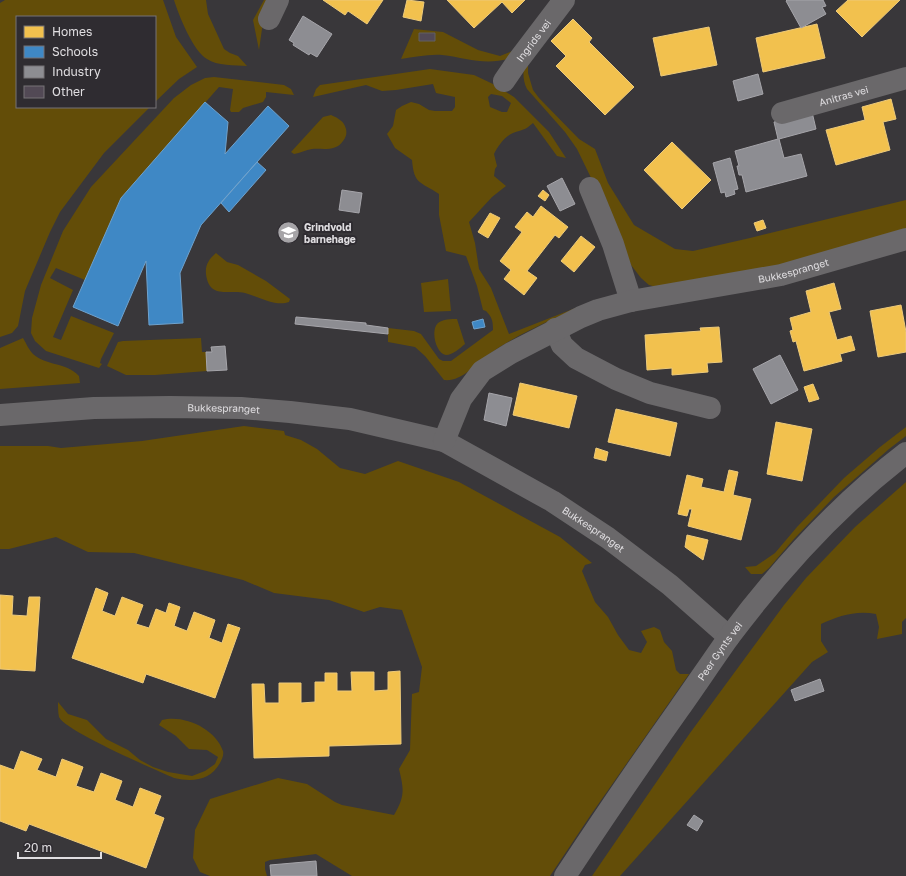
<svg xmlns="http://www.w3.org/2000/svg" width="906" height="876" viewBox="0 0 906 876" font-family="'Golos Text',sans-serif">
	<style>
		.green { fill: #634d08; fill-rule: evenodd }
		.homes { fill: #f2c14e; stroke: #edca7a }
		.schools { fill: #3f88c5; stroke: #6fa2cd }
		.industry { fill: #8d8d92; stroke: #a6a5aa }
		.building { fill: #524955; stroke: #626063 }
		.lines { fill: none; stroke-linecap: round; stroke-linejoin: round }
		.street { stroke: #6a686a; stroke-width: 22 }
		.secondary { stroke: #6a686a; stroke-width: 22 }
		.labels { text-anchor: middle; stroke-width: 4; stroke-linejoin: round; paint-order: stroke }
		.street-label { font-size: 10px; fill: #e0dee1; stroke: #2f2c31 }
		.poi-label { font-size: 10px; font-weight: bold; fill: #e0dee1; stroke: #2f2c31; text-anchor: start }
	</style>
	<rect width="100%" height="100%" fill="#39373a"/>
	<path class="green" d="M5,0H163L176,37L197,67L179,79L155,102V17H17V107H150L104,153L60,212L50,232L25,291L18,326L12,333L0,337V3Z
		M174,0H206L208,14L224,49L230,53L238,56L247,66C235,65 217,66 207,59C193,51 179,16 174,0Z
		M264,0H269L262,29L259,50L253,20Z
		M414,29L443,32L478,50L500,56L515,50L511,58C485,66 467,58 442,55C429,54 415,57 401,59Z
		M524,64L528,65V73L533,90L539,98L579,139L595,149L608,183L634,225L675,249L693,251L750,238L906,200V230L758,273L660,288L649,285L641,278L631,265L614,225L577,149L565,132L527,89C523,81 523,74 524,64Z
		M430,69L474,75L493,84L514,97L549,132L566,158L557,156L533,123C524,131 523,129 513,133C505,136 498,146 494,154L497,166L495,169L494,176L506,186L492,197L469,222L475,243L479,269L491,288L509,334L601,298C563,315 523,330 488,355C475,365 461,382 444,380L425,356L415,347L388,342V328L414,331L421,334L439,359L443,361H451L493,330C493,321 492,317 486,311L483,310L477,286L466,256L446,251L439,215V194C420,181 414,185 412,160L395,148L387,134L393,126L396,110L402,106L411,102L419,104L429,110L435,111H452L455,107V97L436,93L433,84L396,90L382,91L366,85L313,97L316,89L320,85ZM491,94L502,96L511,103L507,112H502L490,107L488,97Z
		M214,77L284,85L291,89L294,95L266,92V97L263,102L243,108L239,112H231L230,110L233,89L219,87L121,198L85,280L56,268L50,278L73,290L53,337L61,340L71,316L114,333L101,359L100,363L102,364L99,368L46,351L35,341L31,333L32,318L41,285L63,231L91,187L174,98L191,85L205,78Z
		M331,115C338,118 344,121 346,129C347,134 346,137 343,141C336,152 323,148 312,149C306,150 300,153 294,154L291,152L323,117Z
		M216,253L227,262L238,265L266,281L290,299L289,302C276,307 259,297 245,293C230,289 209,300 206,274C205,265 209,259 216,253Z
		M448,279L451,311L424,312L421,283Z
		M457,319L465,344C460,348 453,355 446,355C436,354 430,330 438,323C443,319 451,319 457,319Z
		M23,338C26,343 29,350 33,354C46,366 66,362 79,376L80,383L0,389V348Z
		M201,338L202,352H206L207,371L155,375H126L107,366L118,342L123,341Z
		M244,426L284,431L285,435L301,440L317,449L340,468L365,474L398,461L459,482L560,537L592,563L585,565L582,571L595,602L608,617L618,635L629,650L641,653L647,642L641,631L654,627L660,630L664,642L672,651L676,670L680,674H689L590,816L550,876H352L316,854L270,860L265,862V869L267,876H210L200,872L193,858L195,830L210,799L278,778L307,784L335,802L342,805L394,815C405,796 404,790 399,769L410,750L412,694L419,692L422,667L402,610L380,607L364,612L329,600L274,593L243,580L134,553L88,552L56,537L9,549H0V446H48L61,448L142,441Z
		M906,427V436L889,449L834,497L793,540L769,568L762,574H751L745,567L756,566L775,553L797,527L844,478L880,447Z
		M906,482V618L902,622V634L877,639L879,627L876,614C856,610 838,616 821,624V641L828,652L812,662L620,876H592L690,733L784,605L806,578L855,527Z
		M58,702L68,714L87,720L106,739L128,750L140,760L153,767L168,772L192,776L205,771L215,764L218,757L207,750L189,749L176,736L159,725L162,720C184,714 216,729 223,751C224,755 222,759 220,763C210,781 192,782 174,778C156,770 65,731 59,717C58,713 58,706 58,702Z"/>
	<path class="homes" d="M323,0H383L367,24L348,11L345,15Z
		M407,0L424,2L421,21L403,17Z
		M447,0H525L512,13L502,2L474,28Z
		M848,0H900L862,37L836,11Z
		M573,19L592,38L589,42L634,87L605,115L556,66L566,56L551,41Z
		M817,24L825,58L763,72L756,38Z
		M709,27L717,65L661,76L653,38Z
		M891,99L896,119L883,122L890,150L836,165L826,130L865,120L862,107Z
		M672,142L711,180L682,209L644,170Z
		M543,190L549,195L545,201L538,196Z
		M541,206L568,227L559,238L555,235L527,271L537,278L524,295L504,279L511,270L500,261L522,232L515,227L527,212L533,217Z
		M490,213L500,218L488,238L478,232Z
		M763,220L766,228L757,231L754,223Z
		M581,236L595,247L574,272L561,261Z
		M834,283L841,309L829,312L837,340L851,336L855,350L840,354L842,361L804,371L796,341L793,342L790,331L793,330L790,318L811,312L806,291Z
		M901,305L906,332V352L878,357L870,311Z
		M719,327L722,362L707,363L708,372L672,375V368L647,370L645,335L701,331L700,328Z
		M520,383L577,396L569,428L513,415Z
		M813,384L819,399L809,402L804,387Z
		M616,409L677,423L670,456L608,442Z
		M776,422L812,429L802,481L767,474Z
		M596,448L608,452L606,461L594,458Z
		M729,470L738,472L733,495L751,499L741,540L688,526L692,509H689L687,516L678,514L687,475L703,479L701,487L724,492Z
		M687,535L708,540L703,560L685,547Z
		M96,588L108,593L102,611L115,616L122,597L143,605L136,624L149,628L156,609L166,613L169,603L180,607L174,626L187,631L194,612L215,620L209,638L222,643L228,624L240,628L215,698L146,674L143,683L72,658Z
		M0,595L13,596L12,615L27,616L29,597H40L35,671L0,669Z
		M400,671L401,744L329,746V756L254,758L252,684H264L265,703H279V683H301V703L315,702V682H325V673H337V691H352L351,672H374V691L388,690V672Z
		M21,751L42,759L37,770L56,777L62,759L83,767L76,786L94,792L101,773L122,781L115,800L133,807L140,788L161,796L154,814L164,818L146,868L29,824L26,831L0,821V765L14,770Z"/>
	<path class="schools" d="M205,102L228,122L225,154L268,106L289,126L201,225L180,273L183,323L149,325L146,261L118,326L73,307L121,198Z
		M257,162L266,170L229,212L221,203Z
		M483,319L485,327L474,329L472,322Z"/>
	<path class="industry" d="M787,0H823L826,6L822,7L826,14L801,28L786,1Z
		M303,16L332,34L317,57L310,53L309,55L293,45L294,43L289,40Z
		M758,74L763,94L738,101L733,81Z
		M812,112L816,129L779,139L784,158L801,154L807,176L746,192L742,175H739L737,166H739L735,151L778,139L774,122Z
		M730,158L738,189L734,190L735,194L726,197L725,192L721,193L713,163Z
		M562,178L575,204L560,211L547,186Z
		M342,190L362,193L359,213L339,210Z
		M296,317L366,323V325L388,328V334L295,324Z
		M225,346L227,370L207,371L206,352H212L211,347Z
		M780,355L798,390L771,404L753,369Z
		M489,393L512,398L506,426L484,420Z
		M820,679L824,691L795,701L791,690Z
		M694,815L703,821L697,831L687,825Z
		M316,861L317,876H271L270,865Z"/>
	<path class="building" d="M419,33H435V41H419Z"/>
	<g class="lines">
		<g class="street">
			<path d="M269,19L278,0"/>
			<path id="s1" d="M504,81L517,62L564,0"/>
			<path id="s2" d="M782,113L906,78"/>
			<path d="M590,188L613,244L631,301"/>
			<path d="M555,329L562,345L576,358L616,379L650,393L710,408"/>
			<path id="s3" d="M0,415L94,408L170,407L241,408L290,412L350,419L444,441L552,501L608,538L670,585L729,637"/>
			<path id="s4" d="M444,441L461,399L482,371L511,353L581,317L598,310L631,301L781,275L906,239"/>
		</g>
		<path class="secondary" id="s5" d="M565,876C602,820 640,764 679,709C696,685 712,661 729,637C780,569 838,505 906,453"/>
	</g>
	<defs>
		<symbol id="school-disc" viewBox="-11 -11 22 22"><circle r="9.5" fill="#a6a4a7" stroke="#2f2c31"/><path d="M0-5L7-2L0 1L-7-2ZM-4 1L0 2.5L4 1V4Q0 6-4 4Z" fill="#fff"/></symbol>
	</defs>
	<g fill-rule="evenodd">
		<use href="#school-disc" x="276" y="220" width="25" height="25"/>
	</g>
	<g class="labels">
		<g class="street-label">
			<text dy="4" stroke="none"><textPath href="#s1" startOffset="50">Ingrids vei</textPath></text>
			<text dy="4" stroke="none"><textPath href="#s2" startOffset="64">Anitras vei</textPath></text>
			<text dy="4" stroke="none"><textPath href="#s4" startOffset="411">Bukkespranget</textPath></text>
			<text dy="4" stroke="none"><textPath href="#s3" startOffset="224">Bukkespranget</textPath></text>
			<text dy="4" stroke="none"><textPath href="#s3" startOffset="621">Bukkespranget</textPath></text>
			<text dy="4" stroke="none"><textPath href="#s5" startOffset="273">Peer Gynts vei</textPath></text>
		</g>
		<g class="poi-label">
			<text x="304" y="231">Grindvold<tspan x="304" dy="12">barnehage</tspan></text>
		</g>
	</g>
	<rect x="16" y="16" width="140" height="92" fill="#2f2c31" stroke="#767377"/>
	<rect x="24" y="26" width="20" height="12" fill="#f2c14e" stroke="#767377"/>
	<text x="52" y="36" font-size="12" fill="#e0dee1">Homes</text>
	<rect x="24" y="46" width="20" height="12" fill="#3f88c5" stroke="#767377"/>
	<text x="52" y="56" font-size="12" fill="#e0dee1">Schools</text>
	<rect x="24" y="66" width="20" height="12" fill="#8d8d92" stroke="#767377"/>
	<text x="52" y="76" font-size="12" fill="#e0dee1">Industry</text>
	<rect x="24" y="86" width="20" height="12" fill="#524955" stroke="#767377"/>
	<text x="52" y="96" font-size="12" fill="#e0dee1">Other</text>
	<path d="M18 852v6h83v-6" fill="none" stroke="#e0dee1" stroke-width="2"/>
	<text x="24" y="852" font-size="12" fill="#e0dee1" stroke="#2f2c31" stroke-width="3" paint-order="stroke">20 m</text>
</svg>
